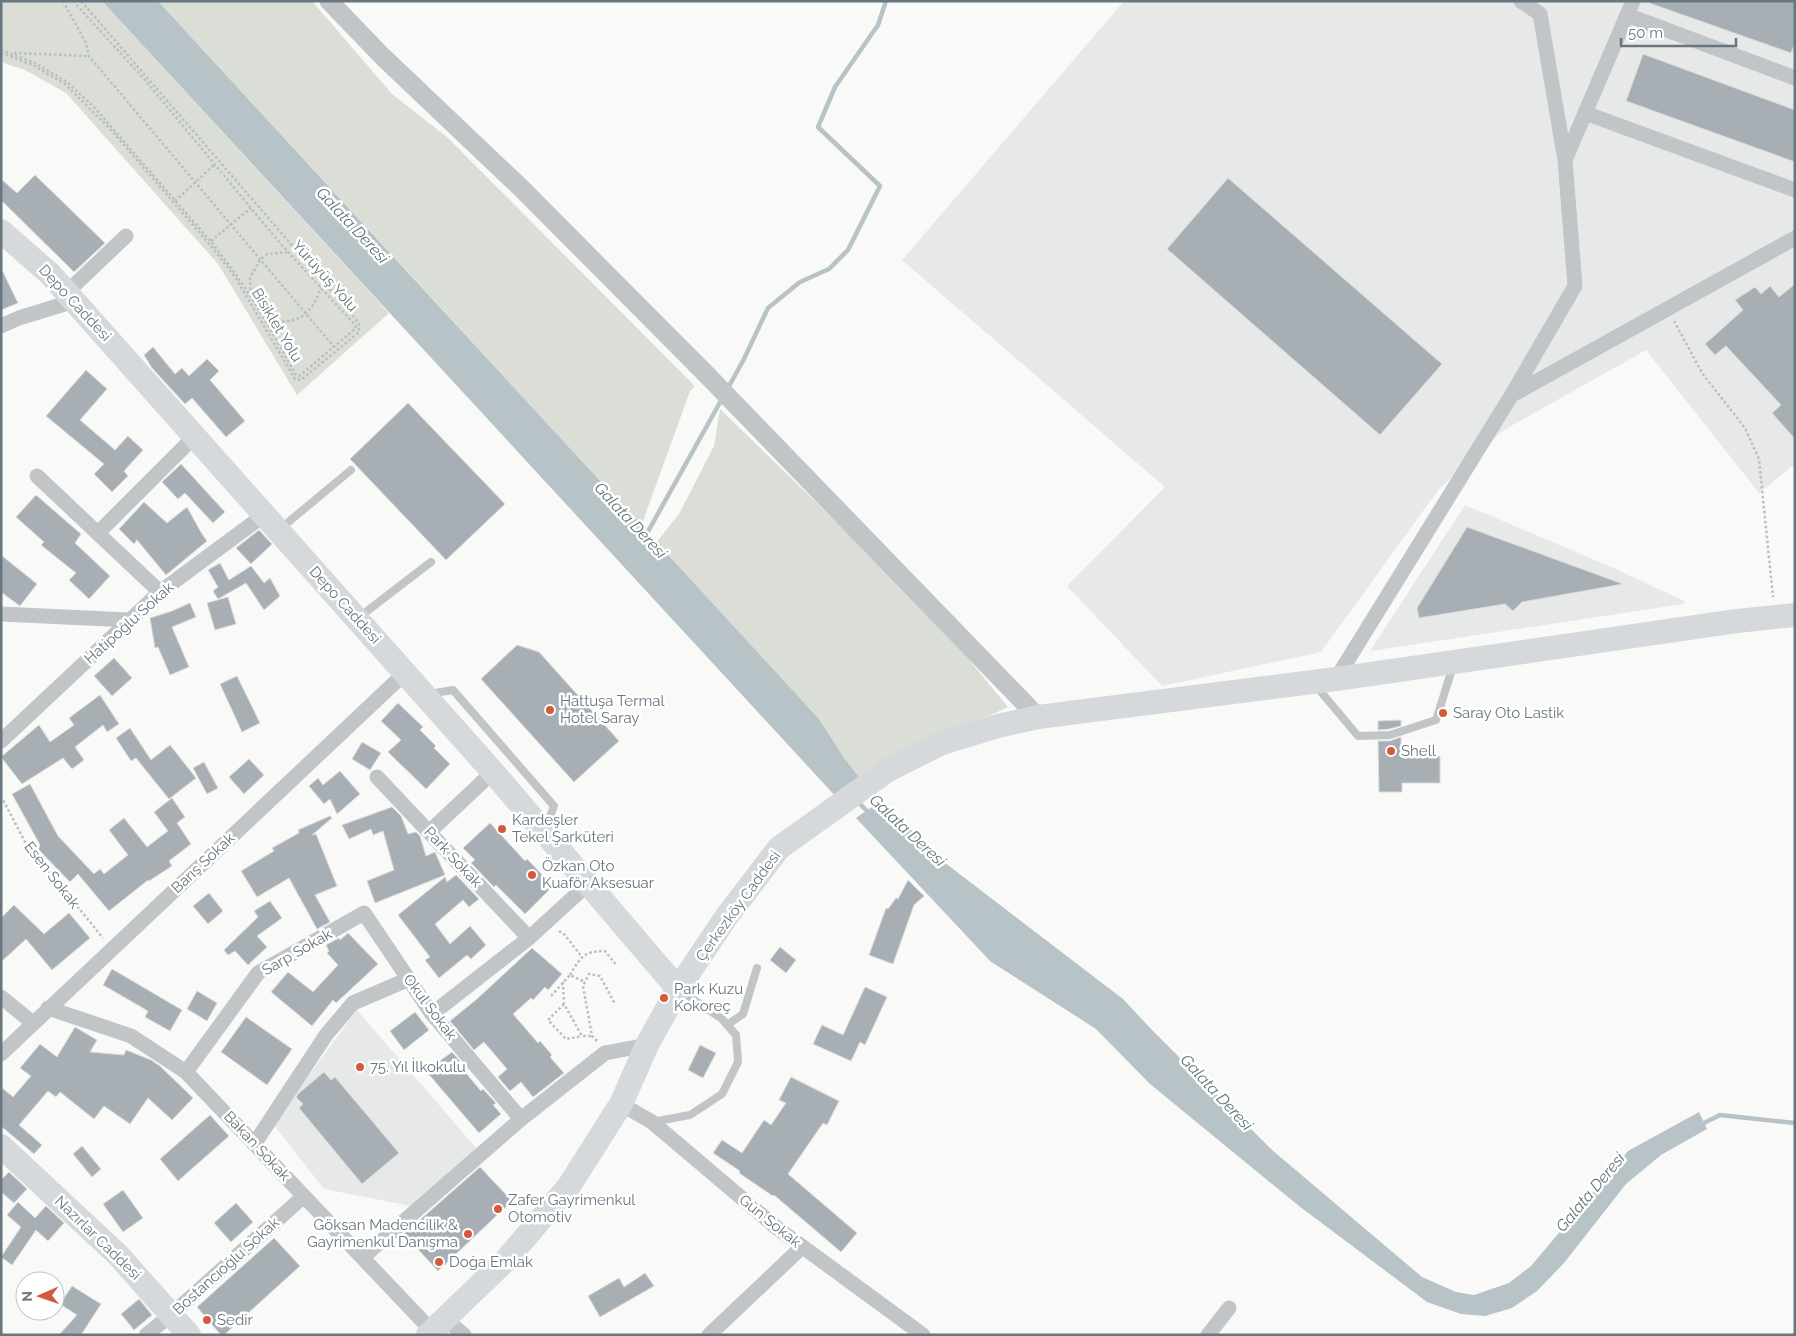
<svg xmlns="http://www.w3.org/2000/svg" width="1796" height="1336" viewBox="0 0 1796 1336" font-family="Raleway,sans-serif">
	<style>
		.built { fill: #e7e8e8 }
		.green { fill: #daded7 }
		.water { fill: #b8c3c7 }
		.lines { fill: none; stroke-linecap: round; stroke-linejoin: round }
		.stream { stroke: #b8c3c7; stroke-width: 4.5 }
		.building { fill: #a7aeb4; stroke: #dbdbda }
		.path { stroke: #bbbec0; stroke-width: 2.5; stroke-dasharray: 2.5 2.5; stroke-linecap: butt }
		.service { stroke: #c1c5c8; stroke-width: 8 }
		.minor { stroke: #c1c5c8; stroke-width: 15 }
		.tertiary { stroke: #c1c5c8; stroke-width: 19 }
		.primary { stroke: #d5d9db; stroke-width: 24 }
		.poi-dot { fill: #d25a3f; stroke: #fff; stroke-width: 2 }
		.labels { text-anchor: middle; stroke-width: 5; stroke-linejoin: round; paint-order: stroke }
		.street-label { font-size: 15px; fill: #67767f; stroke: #fff }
		.poi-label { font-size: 15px; fill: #67767f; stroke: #fff; text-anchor: start }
		.water-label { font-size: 16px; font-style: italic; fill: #627479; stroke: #fff }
	</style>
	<rect width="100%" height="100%" fill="#f9f9f8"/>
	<path class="built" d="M1124,1H1795V464L1759,493L1646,350L1504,430L1439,489L1321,652L1162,686L1067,586L1165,487L902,260Z
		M1465,505L1616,569L1684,601V604L1370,651Z
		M357,1010L477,1149L411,1206L324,1189L273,1124Z"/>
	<path class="green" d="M1,1H102L389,313L297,395L218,264L66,93L25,70L1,62Z
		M158,1H312L392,94L447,137L695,386L690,391L643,521L636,522L444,311Z
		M720,409L934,617L1008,707L913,751L863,782L845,759L819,719L656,543L679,514L714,446Z"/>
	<path class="water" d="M102,1H158L819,719L845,759L863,782L838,799Z
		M882,800L940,859L1123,999L1150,1028L1272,1150L1422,1277L1456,1292L1474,1295L1509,1283L1531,1266L1628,1151L1699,1112L1707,1129L1661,1155L1626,1184L1564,1263L1537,1291L1512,1308L1485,1316L1461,1314L1427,1302L1299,1206L1150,1084L1096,1029L990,961L856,818Z"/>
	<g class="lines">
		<path class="stream" d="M728,388L744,359L768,308L800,282L829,269L848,250L880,186L818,127L835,87L878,25L886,1
			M645,537L723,397
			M857,801L869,813
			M1700,1125L1720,1115L1795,1123"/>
	</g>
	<path class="building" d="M1649,1H1795V43L1791,53L1649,3Z
		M1643,54L1795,110V162L1626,101Z
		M35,175L105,243L74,272L1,200V179L17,193Z
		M1228,178L1442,364L1380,435L1167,249Z
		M1,268L18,303L1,310Z
		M1795,284V439L1772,413L1781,405L1726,346L1715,355L1705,344L1743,310L1735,300L1755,287L1761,294L1770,286L1779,297Z
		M153,347L175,374L182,368L189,376L207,359L219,371L210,380L245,421L226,437L192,398L185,404L152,368L144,355Z
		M86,370L107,389L80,420L115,450L128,436L143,450L124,471L128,476L112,492L94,474L104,464L46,416Z
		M408,403L505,504L446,560L350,459Z
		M181,464L225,512L213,523L185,493L178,499L162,482Z
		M36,495L81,534L75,543L110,576L89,599L69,580L76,573L41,545L44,542L16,517Z
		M144,502L167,523L187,507L202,534L207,541L166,575L137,540L134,544L119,529Z
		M1467,527L1623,584L1522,602L1513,611L1505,604L1419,618L1417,608Z
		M259,530L272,544L251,564L236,548Z
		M1,555L37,584L20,606L1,592Z
		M220,563L229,580L251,566L264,583L270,578L280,596L264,610L246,583L218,599L213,591L218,587L208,570Z
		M228,597L236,624L215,630L207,603Z
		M190,603L196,617L172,627L189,667L170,675L158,647L155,648L150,618L172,611Z
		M517,645L539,652L619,741L574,782L481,679Z
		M114,658L132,678L112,696L94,676Z
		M237,676L260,723L242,732L220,684Z
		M100,695L119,724L107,732L103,725L75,747L84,760L72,769L63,758L22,784L1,757L39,725L50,742L74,725L69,718Z
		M398,703L423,727L420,730L436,746L434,748L450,764L426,789L388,752L401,740L381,721Z
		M1401,720V726L1389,729L1378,730V721Z
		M130,728L151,760L170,745L196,778L169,799L136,758L131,761L116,738Z
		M1401,737V757L1440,756V783H1402V792H1379L1378,741H1390Z
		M362,742L381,753L370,770L352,759Z
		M249,759L264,775L244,794L229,777Z
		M204,762L218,788L207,794L193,768Z
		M340,771L360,794L337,814L330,799L324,804L309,786L318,778L323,785Z
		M30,784L58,836L94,874L100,869L104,874L128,855L109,830L124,818L147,847L168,831L154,812L172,798L185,817L177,823L191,844L169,861L172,866L149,881L148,880L109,911L78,874L70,882L37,848L40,845L12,794Z
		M392,807L401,816L408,834L416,832L420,836L426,856L435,852L445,875L375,903L367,881L394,870L383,831L373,835L371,829L349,839L342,825Z
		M330,816L332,818L312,835L316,834L337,886L315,895L330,922L317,929L289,878L257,897L241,871L274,851L272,848L299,833L298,830Z
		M490,823L525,861L527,859L553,886L525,914L496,885L494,887L471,863L475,860L463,848Z
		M456,875L479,899L469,907L463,900L435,924L450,944L470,926L486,945L471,959L467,955L439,978L425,960L430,957L398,915L445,877L447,882Z
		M908,880L924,896L914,905L893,964L869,955L886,908L888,909L896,898L898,899Z
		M209,893L223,911L208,924L193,906Z
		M270,901L282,918L257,936L267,947L248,965L235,951L228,955L224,950L258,917L254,911Z
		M14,905L44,934L69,913L90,938L52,970L26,939L1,962V918Z
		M348,933L378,964L336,1003L333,1000L312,1026L271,992L288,972L313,992L338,965L327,953L329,951L326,945L339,938L340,940Z
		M780,947L796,960L786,973L770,960Z
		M532,948L562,974L548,990L545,987L533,1000L531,998L513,1014L538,1043L540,1041L552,1055L550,1057L564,1073L533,1097L521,1082L510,1091L498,1077L507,1069L484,1042L474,1050L450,1021L477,999Z
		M112,969L182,1010L170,1031L145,1017L148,1011L103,985Z
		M865,987L887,997L865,1045L860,1042L851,1061L813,1044L822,1025L843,1035Z
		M197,991L217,1003L207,1021L187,1009Z
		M415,1012L429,1030L404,1050L390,1031Z
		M246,1017L292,1049L267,1085L221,1052Z
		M75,1027L97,1040L90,1052L124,1055L126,1050L151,1060L160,1066L193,1098L172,1120L148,1098L130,1124L104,1106L94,1119L60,1092L56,1097L48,1091L19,1125L42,1145L34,1154L1,1126V1087L13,1097L31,1076L20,1068L40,1044L57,1057Z
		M700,1045L716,1053L703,1078L688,1070Z
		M452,1052L460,1061L458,1063L470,1078L481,1091L483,1089L496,1103L493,1105L501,1114L479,1133L426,1071Z
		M324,1072L331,1080L335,1077L399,1153L362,1184L299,1108L303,1104L296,1097L298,1094Z
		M791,1077L839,1101L827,1125L823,1123L788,1174L857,1233L841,1252L774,1195L773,1196L739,1173L740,1171L713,1153L722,1140L742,1153L764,1120L771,1125L786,1103L779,1100Z
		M210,1115L229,1136L178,1181L160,1159Z
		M82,1146L101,1169L92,1177L73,1154Z
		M480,1167L512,1201L438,1271L404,1234Z
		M9,1172L27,1189L14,1203L1,1192V1180Z
		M123,1190L143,1218L123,1232L103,1204Z
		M18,1202L35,1218L46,1206L64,1223L48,1241L36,1230L12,1265L1,1257L21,1227L7,1215Z
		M236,1203L253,1222L231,1242L214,1223Z
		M274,1238L300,1266L224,1335H221L197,1307Z
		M645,1273L654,1286L600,1317L588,1296L619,1278L624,1287Z
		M72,1286L101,1304L81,1335H59L77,1315L60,1304Z
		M139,1299L152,1315L134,1330L121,1314Z"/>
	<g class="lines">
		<path class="path" d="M63,1L86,43L89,56L334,347
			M1,50L35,63L67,82L94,107L213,244L237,276L258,308L296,375L299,376L303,373L356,328L355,325L279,242L144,79L73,1
			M1,53L33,65L65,84L112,131L211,246L235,277L295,379L301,380L359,332V323L81,1
			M14,53L89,56
			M175,201L214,165
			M211,241L251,208
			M251,295L250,278L260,260L267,254L287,252
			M263,315C292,330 312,317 321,287
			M1674,321L1702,373L1745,428L1759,459L1773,597
			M1,796L25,842L103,938
			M559,931L565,935L581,956
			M570,975C580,958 583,951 605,951L617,966
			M563,982L564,1004L582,1036H592
			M551,996L570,975L585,982
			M564,1004L548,1020L566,1039L582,1036
			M597,1041L592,1036L583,986L589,974L600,976L615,1004"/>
		<path class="service" d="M280,529L351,470
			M358,618L431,562
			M1316,686L1358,736L1390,735L1436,720L1453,666
			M429,694L453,690L554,806L546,827
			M727,1025L743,1014L757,968
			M652,1122L690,1115L722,1094L738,1062L736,1035L722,1019L681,991"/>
		<path class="minor" d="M1521,1L1540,14L1565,160
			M1627,15L1795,78
			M1585,113L1795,190
			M67,292L126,236
			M1,326L19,318L74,301
			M1512,395L1795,238
			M37,476L160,592
			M98,533L194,437
			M1,614L129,620
			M1336,679L1511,396L1575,286L1565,160L1633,1
			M1,741L160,592L264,515
			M377,777L529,938
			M429,832L493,772
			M1,997L33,1023
			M48,1008L131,1036L186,1072L432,1331
			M432,1014L529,938L589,883
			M1,1054L405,673
			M186,1072L258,973L364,913L432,1014L521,1119
			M621,1104L652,1122L777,1228L923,1335
			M255,1143L326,1035L353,1003L409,979
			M363,1257L521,1119L605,1053L647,1045
			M445,1319L464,1335
			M146,1335L172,1314L304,1196
			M709,1335L802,1247
			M1208,1335L1229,1308"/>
		<path class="tertiary" d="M329,1L382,56L521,188L706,374L1038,717"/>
		<path class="primary" d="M1,231L50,274L493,772L678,989
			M1,1146L118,1255L189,1335
			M428,1335L506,1260L569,1186L621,1104L647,1045L678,989L727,916L779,848L888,770L942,743L998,726L1038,717L1336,679L1737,621L1795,615"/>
	</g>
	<g class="poi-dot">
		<circle cx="550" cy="710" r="5"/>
		<circle cx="1443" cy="713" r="5"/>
		<circle cx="1391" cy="751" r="5"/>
		<circle cx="502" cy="829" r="5"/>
		<circle cx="532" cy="875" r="5"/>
		<circle cx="664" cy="998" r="5"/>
		<circle cx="360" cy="1067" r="5"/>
		<circle cx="498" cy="1209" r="5"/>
		<circle cx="468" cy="1234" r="5"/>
		<circle cx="439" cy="1262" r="5"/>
		<circle cx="207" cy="1320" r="5"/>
	</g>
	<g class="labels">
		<g class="street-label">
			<text transform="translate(325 276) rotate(48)" y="5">Yürüyüş Yolu</text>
			<text transform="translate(75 303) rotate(47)" y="5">Depo Caddesi</text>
			<text transform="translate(277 325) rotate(59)" y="5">Bisiklet Yolu</text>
			<text transform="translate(345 605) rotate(48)" y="5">Depo Caddesi</text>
			<text transform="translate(129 623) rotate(-42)" y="5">Hatipoğlu Sokak</text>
			<text transform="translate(453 857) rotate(47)" y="5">Park Sokak</text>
			<text transform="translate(203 863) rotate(-43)" y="5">Barış Sokak</text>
			<text transform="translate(52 875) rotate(52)" y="5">Esen Sokak</text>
			<text transform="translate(738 906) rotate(-54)" y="5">Çerkezköy Caddesi</text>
			<text transform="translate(297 952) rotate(-30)" y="5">Sarp Sokak</text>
			<text transform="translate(430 1007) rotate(53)" y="5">Okul Sokak</text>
			<text transform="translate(257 1146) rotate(47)" y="5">Bakan Sokak</text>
			<text transform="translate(770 1221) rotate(39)" y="5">Gün Sokak</text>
			<text transform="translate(98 1238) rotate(44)" y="5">Nazırlar Caddesi</text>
			<text transform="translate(226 1266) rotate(-42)" y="5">Bostancıoğlu Sokak</text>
		</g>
		<g class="poi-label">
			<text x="560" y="706">Hattuşa Termal<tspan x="560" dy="17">Hotel Saray</tspan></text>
			<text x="1453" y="718">Saray Oto Lastik</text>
			<text x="1401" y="756">Shell</text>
			<text x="512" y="825">Kardeşler<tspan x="512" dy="17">Tekel Şarküteri</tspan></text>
			<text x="542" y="871">Özkan Oto<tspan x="542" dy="17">Kuaför Aksesuar</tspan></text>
			<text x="674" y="994">Park Kuzu<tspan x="674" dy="17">Kokoreç</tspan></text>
			<text x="370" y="1072">75. Yıl İlkokulu</text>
			<text x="508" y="1205">Zafer Gayrimenkul<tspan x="508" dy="17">Otomotiv</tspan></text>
			<text x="458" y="1230" text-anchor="end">Göksan Madencilik &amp;<tspan x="458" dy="17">Gayrimenkul Danışma</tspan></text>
			<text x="449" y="1267">Doğa Emlak</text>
			<text x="217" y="1325">Sedir</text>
		</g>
		<g class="water-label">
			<text transform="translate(353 225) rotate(47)" y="6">Galata Deresi</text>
			<text transform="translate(631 520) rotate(47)" y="6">Galata Deresi</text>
			<text transform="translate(908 830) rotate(43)" y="6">Galata Deresi</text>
			<text transform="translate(1217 1092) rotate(47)" y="6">Galata Deresi</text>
			<text transform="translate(1590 1192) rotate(-50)" y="6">Galata Deresi</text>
		</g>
	</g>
	<rect width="1796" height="1336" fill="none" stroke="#67767f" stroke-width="5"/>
	<g transform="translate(40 1296) rotate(268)"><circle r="24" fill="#ffffff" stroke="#c2c8cc"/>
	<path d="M0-4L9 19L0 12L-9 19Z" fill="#d25a3f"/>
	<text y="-8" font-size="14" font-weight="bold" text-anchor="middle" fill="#67767f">N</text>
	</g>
	<path d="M1621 38v8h115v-8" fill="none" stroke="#67767f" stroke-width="2.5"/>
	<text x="1628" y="38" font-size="15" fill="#67767f" stroke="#ffffff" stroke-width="4" paint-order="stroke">50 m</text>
</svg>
